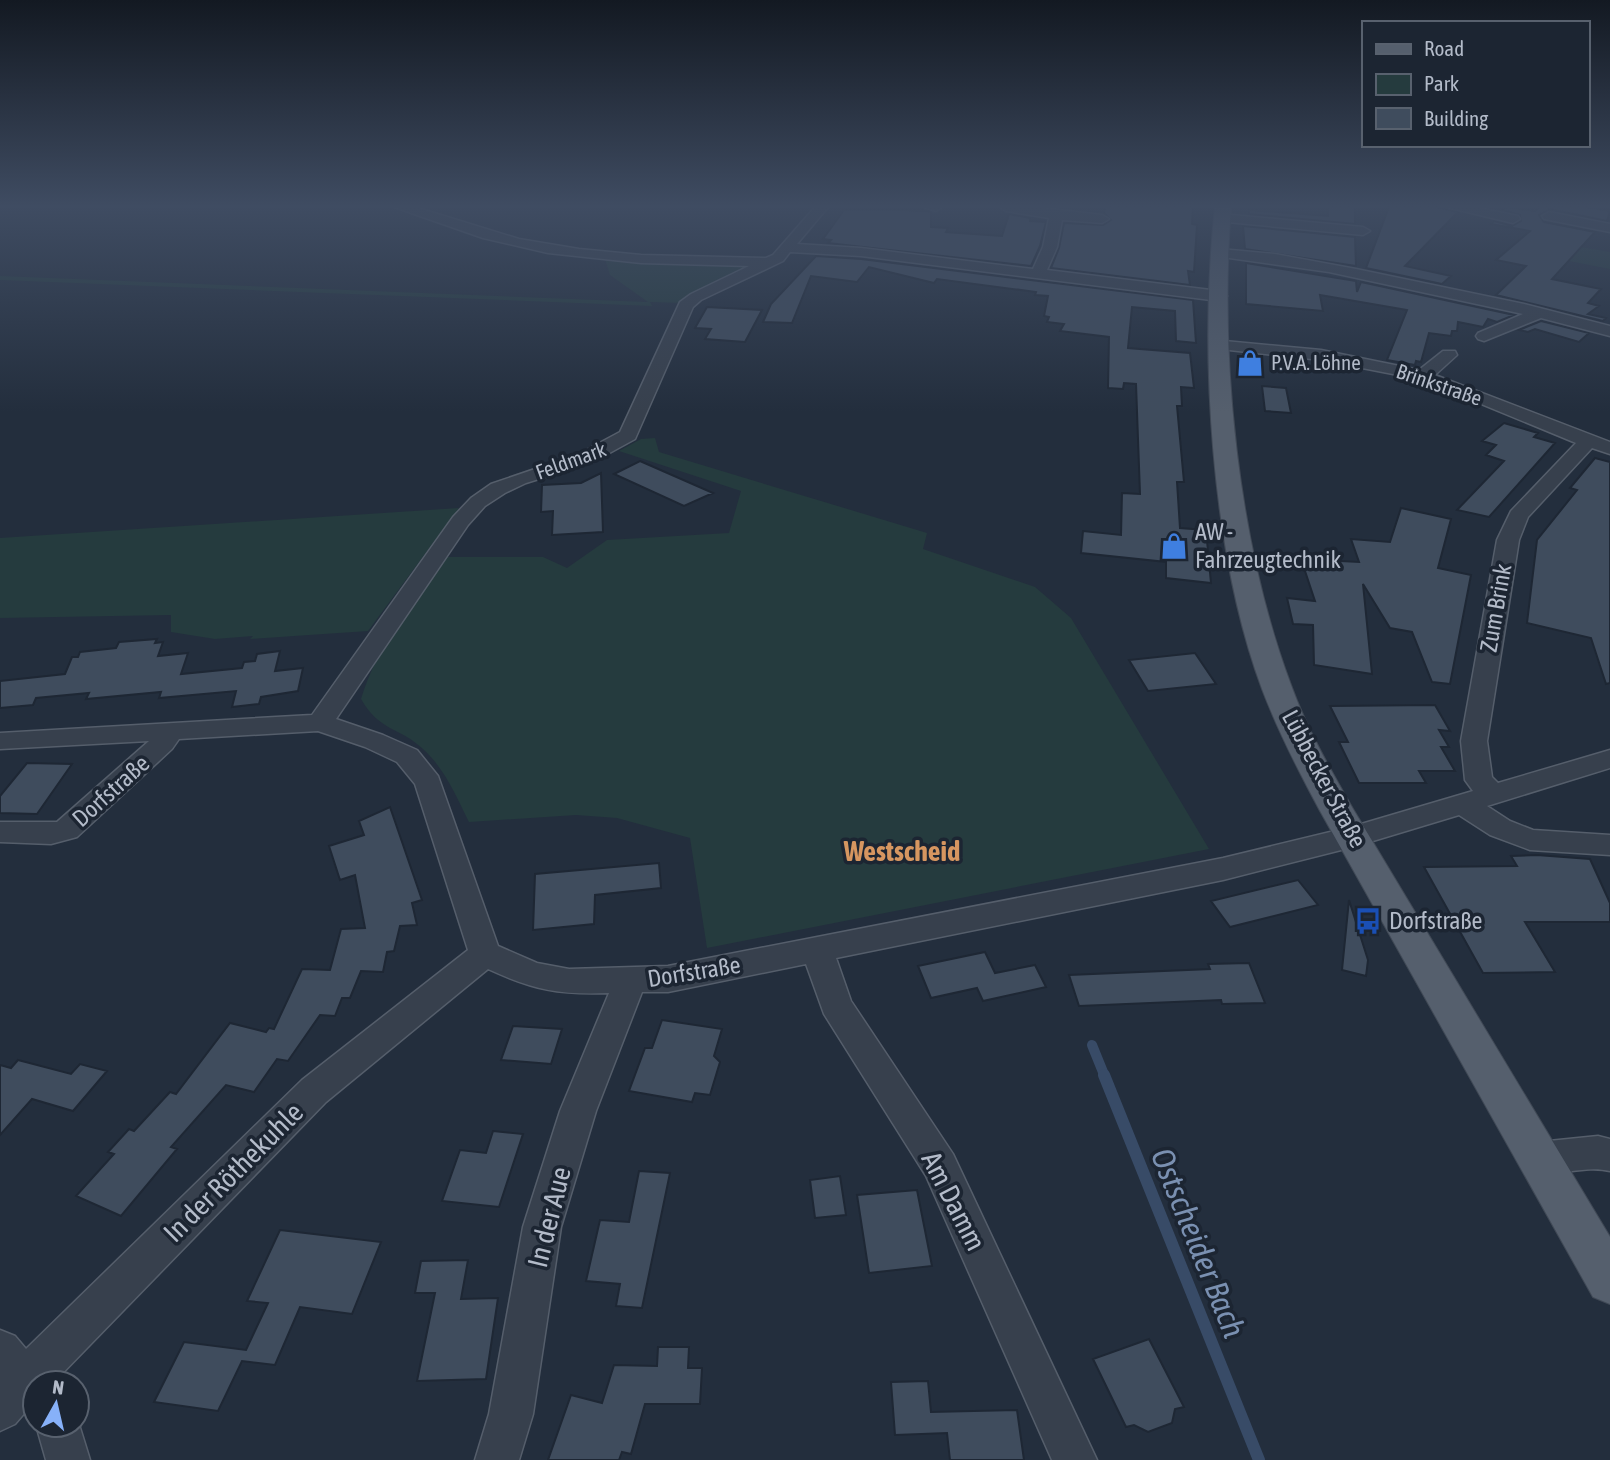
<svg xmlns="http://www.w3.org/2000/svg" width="1610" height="1460" viewBox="0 0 1610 1460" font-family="'Asap Condensed',sans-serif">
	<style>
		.green { fill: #253b3e }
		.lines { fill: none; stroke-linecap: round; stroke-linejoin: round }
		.stream-far1 { stroke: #384b67; stroke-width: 10 }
		.stream { stroke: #384b67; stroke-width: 12 }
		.building { fill: #3f4c5d; stroke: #1e2734; stroke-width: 2 }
		.minor-casing { stroke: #555e6b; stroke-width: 3 }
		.major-casing { stroke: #404956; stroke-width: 2 }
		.minor { fill: #37404d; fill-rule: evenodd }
		.major { fill: #555f6d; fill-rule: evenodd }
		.labels { text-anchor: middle; stroke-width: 7; stroke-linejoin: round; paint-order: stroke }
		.far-poi-label { font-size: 21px; fill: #b3bbc9; stroke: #1c2532; text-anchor: start }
		.far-street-label { font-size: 21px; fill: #b3bbc9; stroke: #1c2532 }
		.poi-label { font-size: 24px; fill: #b3bbc9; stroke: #1c2532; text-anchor: start }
		.street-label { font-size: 24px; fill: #b3bbc9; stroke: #1c2532 }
		.quarter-label { font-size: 28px; font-weight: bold; fill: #d69660; stroke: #1c2532 }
		.near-street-label { font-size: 28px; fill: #b3bbc9; stroke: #1c2532 }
		.near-water-label { font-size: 32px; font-style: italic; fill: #7a90b1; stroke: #1c2532 }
	</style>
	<rect width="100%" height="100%" fill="#232e3d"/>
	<path class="green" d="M1581,247L1610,252V269L1569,261Z
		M605,259L735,265L748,268L688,296L682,303L650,302L652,306L0,280V276L648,302L610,275Z
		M655,438L659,452L927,533L923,549L1035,587L1071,618L1209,849L707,948L690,838L617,818L576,815L469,822C456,796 445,769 423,749C400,727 380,732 361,699C377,646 413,602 444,557H543L567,568L607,540L729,533L741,491L619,451L641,439Z
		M459,508L368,631L250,639L253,636L215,639L171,632V615L0,618V538Z"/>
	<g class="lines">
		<path class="stream-far1" d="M1092,1045L1105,1077"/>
		<path class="stream" d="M1104,1075L1259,1460"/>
	</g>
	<path class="building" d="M1105,207H1193L1192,224L1197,225L1194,272L1188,271L1190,285L1051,268L1059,248L1064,223L1103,225L1111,220L1104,213Z
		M1328,207H1355V224L1249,214V210L1328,216Z
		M1389,207H1437L1458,212L1405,266L1451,276L1442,284L1366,268Z
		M1506,207L1535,211L1539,207H1588L1610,211L1607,221L1550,209L1539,215L1544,222L1595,232L1552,279L1601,289L1588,303L1599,306L1588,314L1606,318L1603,321L1496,295L1526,266L1496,260L1530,231L1491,224L1494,221L1512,226L1521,221L1520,215L1503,210Z
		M865,209L928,211L931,212V227L948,228L946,232L1002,236L1009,214L1030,218V221L1046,222L1040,246L1031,266L828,243L831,240L823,239L844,210Z
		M1243,226L1355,237L1356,266L1245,249Z
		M816,256L861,259L1193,300L1196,343L1176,341L1175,311L1132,307L1128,348L1190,353L1194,388L1181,387L1182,406H1177L1184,482H1177L1180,528L1206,530L1211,583L1166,578V562L1081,553L1083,531L1121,535L1122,493L1140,494L1136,384L1124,383L1123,389L1108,388L1109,337L1060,331L1064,324L1047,322L1049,317L1044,316L1048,296L1035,295L1036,292L937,279L934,283L869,267L857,282L811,276L792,323L763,322L771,304Z
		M1246,263L1356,281L1357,292L1361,282L1514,315L1497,322L1488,319L1483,327L1458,322L1457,331H1452L1451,336L1429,333L1421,362L1416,361L1415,365L1387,360L1407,310L1320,295L1323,311L1246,304Z
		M707,307L762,310L745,342L705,339L711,329L695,328Z
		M1541,321L1589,333L1579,342L1535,329L1528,332L1519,330Z
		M1262,386L1286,388L1291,413L1265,411Z
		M1504,423L1538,433L1534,437L1555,443L1489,517L1457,510L1504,461L1486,455L1496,445L1482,441Z
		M1595,458L1610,462V683L1606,684L1591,638L1527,623L1537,540L1577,490L1570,488Z
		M640,461L713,493L684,506L614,474Z
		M601,473L603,532L552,535L553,511L541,512L542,485L581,483Z
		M1401,508L1451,519L1438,568L1471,575L1450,684L1432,682L1412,632L1390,628L1363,584L1372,674L1314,665L1313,625L1293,624L1287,598L1315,601L1302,562L1321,563L1320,560L1359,562L1351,539L1390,542Z
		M157,639L155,643L163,642L158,656L188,653L181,674L242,668L244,662L255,661L257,654L280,651L275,671L303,668L298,691L261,697L259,704L232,707L236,691L159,698L161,692L86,699L89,693L36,698L33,705L0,708V681L65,674L72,657H78L80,652L116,648L119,642Z
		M1195,653L1216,684L1148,691L1129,660Z
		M1435,705L1450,731L1439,730L1449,747H1441L1455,771H1419L1426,783H1359L1339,742H1348L1330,706Z
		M27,763L72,764L37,814L0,813V796Z
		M390,807L422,900L412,903L417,925L400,926L394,951L387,952L383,972L361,971L350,998H342L335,1016L320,1015L288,1061L277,1059L254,1092L226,1085L171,1147L177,1149L121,1216L76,1196L114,1154L108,1152L129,1129L134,1131L170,1092L176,1094L230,1023L266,1032L269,1028L274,1029L302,969L330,970L341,929L365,928L355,875L340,880L329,846L364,835L359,821Z
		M1537,855L1590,859L1610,903V922H1525L1555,972L1483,973L1424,867L1517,866L1511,856Z
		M659,863L661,888L595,895L594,924L533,930L535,874Z
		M1298,880L1318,905L1230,927L1211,901Z
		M1349,900L1368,960L1366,976L1342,970Z
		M985,952L995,973L1035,965L1046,987L983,1001L977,988L931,998L918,966Z
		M1249,963L1265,1003L1222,1004L1221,1000L1079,1006L1069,975L1210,969L1208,964Z
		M662,1020L722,1029L714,1056L720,1062L710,1095L695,1093L692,1102L629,1091L645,1048H652Z
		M513,1026L562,1029L551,1064L501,1060Z
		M18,1060L71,1074L80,1064L107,1071L73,1111L32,1099L0,1135V1065L11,1068Z
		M493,1131L523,1134L499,1207L442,1201L460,1150L486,1153Z
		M639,1171L670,1173L642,1308L616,1306L620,1284L586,1281L600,1220L629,1222Z
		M840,1176L846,1215L815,1218L810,1180Z
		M917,1190L932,1266L869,1273L857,1195Z
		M280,1230L381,1242L352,1314L300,1307L275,1365L242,1361L218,1411L154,1402L184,1342L246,1350L268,1303L247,1301Z
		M468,1260L461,1299L498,1298L486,1379L417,1381L435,1293H415L421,1261Z
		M1149,1339L1184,1407L1175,1409L1172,1423L1148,1432L1134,1425L1126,1427L1093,1359Z
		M658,1347H689L688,1368H702L700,1404H645L631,1454L622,1452L619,1460H548L571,1395L602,1403L614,1365L657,1366Z
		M928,1381L931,1412L1017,1410L1024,1460H950L947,1433L895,1435L891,1382Z"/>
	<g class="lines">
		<defs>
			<path id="minor" d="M394,207H415L519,239L579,249L641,255L766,258L773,255L815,207H828L797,244L861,248L1033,269L1043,247L1049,218L1006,211L1000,207H1033L1102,215L1109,219L1102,223L1062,220L1057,247L1047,270L1219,291L1227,296L1219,301L861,256L790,252L783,261L701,300L693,307L635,439L593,462L526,483L505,493L485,506L468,525L336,719L383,735L417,750L438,776L498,946L537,963L569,969L668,966L1223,858L1351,827L1473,791L1465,780L1461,741L1497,540L1511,511L1576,443L1462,396L1393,374L1321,360L1220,349L1214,348L1212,344L1214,340L1321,350L1419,370L1443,351H1455L1457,355L1435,375L1610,442V454L1592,448L1528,517L1519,540L1487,741L1492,777L1498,783L1610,750V768L1487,806L1510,821L1533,830L1610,835V855L1530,850L1490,835L1459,815L1353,847L1223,880L836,958L851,1001L953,1154L1097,1460H1052L926,1176L824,1014L806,964L668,992H642L596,1111L561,1227L533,1414L519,1460H475L489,1414L523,1227L560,1111L609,993C559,995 534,990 488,969L326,1102L53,1383H35V1412L28,1409L15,1424L0,1431V1330L15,1336L26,1349L302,1080L468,950L415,784L397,762L365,747L318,731L179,739L172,749L77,837L51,844L0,842V822H57L149,741L0,749V733L312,715L453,517L471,498L491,484L579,454L620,432L680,302L691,294L749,266L641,263L548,253L483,238Z
				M924,207H942L936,211Z
				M1446,207H1474L1518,216L1520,219L1513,223Z
				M1549,212L1610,224V232L1544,219L1542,216Z
				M1221,214L1363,227L1370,231L1363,235L1216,221V215Z
				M1220,249L1275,254L1356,269L1524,304L1610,326V336L1541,318L1484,341L1478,339L1476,336L1478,333L1523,314L1329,272L1215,256V250Z
				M1598,1136L1610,1139V1171C1582,1164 1553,1180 1526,1170L1521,1158L1526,1146L1539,1142Z
				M77,1418L90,1460H46L36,1425H77Z"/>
			<path id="major" d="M1215,207H1231C1219,358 1238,544 1291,685C1307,729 1330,769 1353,809L1610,1237V1304L1593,1297L1319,809C1298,770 1278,731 1262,689C1211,552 1199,353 1215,207Z"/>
		</defs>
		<use href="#minor" class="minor-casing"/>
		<use href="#major" class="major-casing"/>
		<use href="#minor" class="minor"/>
		<use href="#major" class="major"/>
	</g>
	<linearGradient id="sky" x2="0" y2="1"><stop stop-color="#131922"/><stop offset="0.5" stop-color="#3f4c62"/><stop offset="1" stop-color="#3f4c62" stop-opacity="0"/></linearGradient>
	<rect width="1610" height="412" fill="url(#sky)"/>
	<defs>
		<symbol id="shop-bare" viewBox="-9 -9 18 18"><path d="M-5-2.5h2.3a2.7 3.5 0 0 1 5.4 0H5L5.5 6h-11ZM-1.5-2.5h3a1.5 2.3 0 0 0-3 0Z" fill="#3f7fe0" stroke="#1c2532" stroke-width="2.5" paint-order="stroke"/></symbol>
		<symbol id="bus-bare" viewBox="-9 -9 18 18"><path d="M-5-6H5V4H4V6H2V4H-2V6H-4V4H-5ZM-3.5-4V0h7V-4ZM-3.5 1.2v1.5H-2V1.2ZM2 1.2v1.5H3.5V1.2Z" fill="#1a4fb4" stroke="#1c2532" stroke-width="2.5" paint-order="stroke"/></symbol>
	</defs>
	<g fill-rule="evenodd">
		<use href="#shop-bare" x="1231" y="344" width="38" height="38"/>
		<use href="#shop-bare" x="1155" y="527" width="38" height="38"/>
		<use href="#bus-bare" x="1349" y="902" width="38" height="38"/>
	</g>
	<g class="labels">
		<g class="far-poi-label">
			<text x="1271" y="370">P.V.A. Löhne</text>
		</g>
		<g class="far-street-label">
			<text transform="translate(1439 385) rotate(19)" y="7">Brinkstraße</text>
			<text transform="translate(571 461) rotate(-20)" y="7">Feldmark</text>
		</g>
		<g class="poi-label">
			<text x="1195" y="540">AW -<tspan x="1195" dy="28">Fahrzeugtechnik</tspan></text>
			<text x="1389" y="929">Dorfstraße</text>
		</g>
		<g class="street-label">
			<text transform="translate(1496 608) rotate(-80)" y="8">Zum Brink</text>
			<text transform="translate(1324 779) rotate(62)" y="8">Lübbecker Straße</text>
			<text transform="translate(111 791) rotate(-42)" y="8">Dorfstraße</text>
			<text transform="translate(694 972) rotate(-9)" y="8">Dorfstraße</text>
		</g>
		<g class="quarter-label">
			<text x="902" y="861">Westscheid</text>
		</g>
		<g class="near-street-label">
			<text transform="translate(233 1172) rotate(-45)" y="10">In der Röthekuhle</text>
			<text transform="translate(954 1201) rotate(63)" y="10">Am Damm</text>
			<text transform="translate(549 1217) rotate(-76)" y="10">In der Aue</text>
		</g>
		<g class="near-water-label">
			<text transform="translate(1198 1243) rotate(68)" y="11">Ostscheider Bach</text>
		</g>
	</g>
	<rect x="1362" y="21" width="228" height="126" fill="#1c2532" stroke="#58616e" stroke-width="2"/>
	<rect x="1376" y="44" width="35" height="10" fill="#555f6d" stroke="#58616e" stroke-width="2"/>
	<text x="1424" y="56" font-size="21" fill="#b3bbc9">Road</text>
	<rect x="1376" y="74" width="35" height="21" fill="#253b3e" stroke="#58616e" stroke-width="2"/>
	<text x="1424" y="91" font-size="21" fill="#b3bbc9">Park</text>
	<rect x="1376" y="108" width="35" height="21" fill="#3f4c5d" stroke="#58616e" stroke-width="2"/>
	<text x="1424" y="126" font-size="21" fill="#b3bbc9">Building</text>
	<g transform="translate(56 1404) rotate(8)"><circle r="33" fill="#1c2532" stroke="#58616e" stroke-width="2"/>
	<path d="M0-5L12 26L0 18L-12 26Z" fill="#87b1f9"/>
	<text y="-10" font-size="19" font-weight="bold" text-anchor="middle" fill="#b3bbc9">N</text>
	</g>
</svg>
